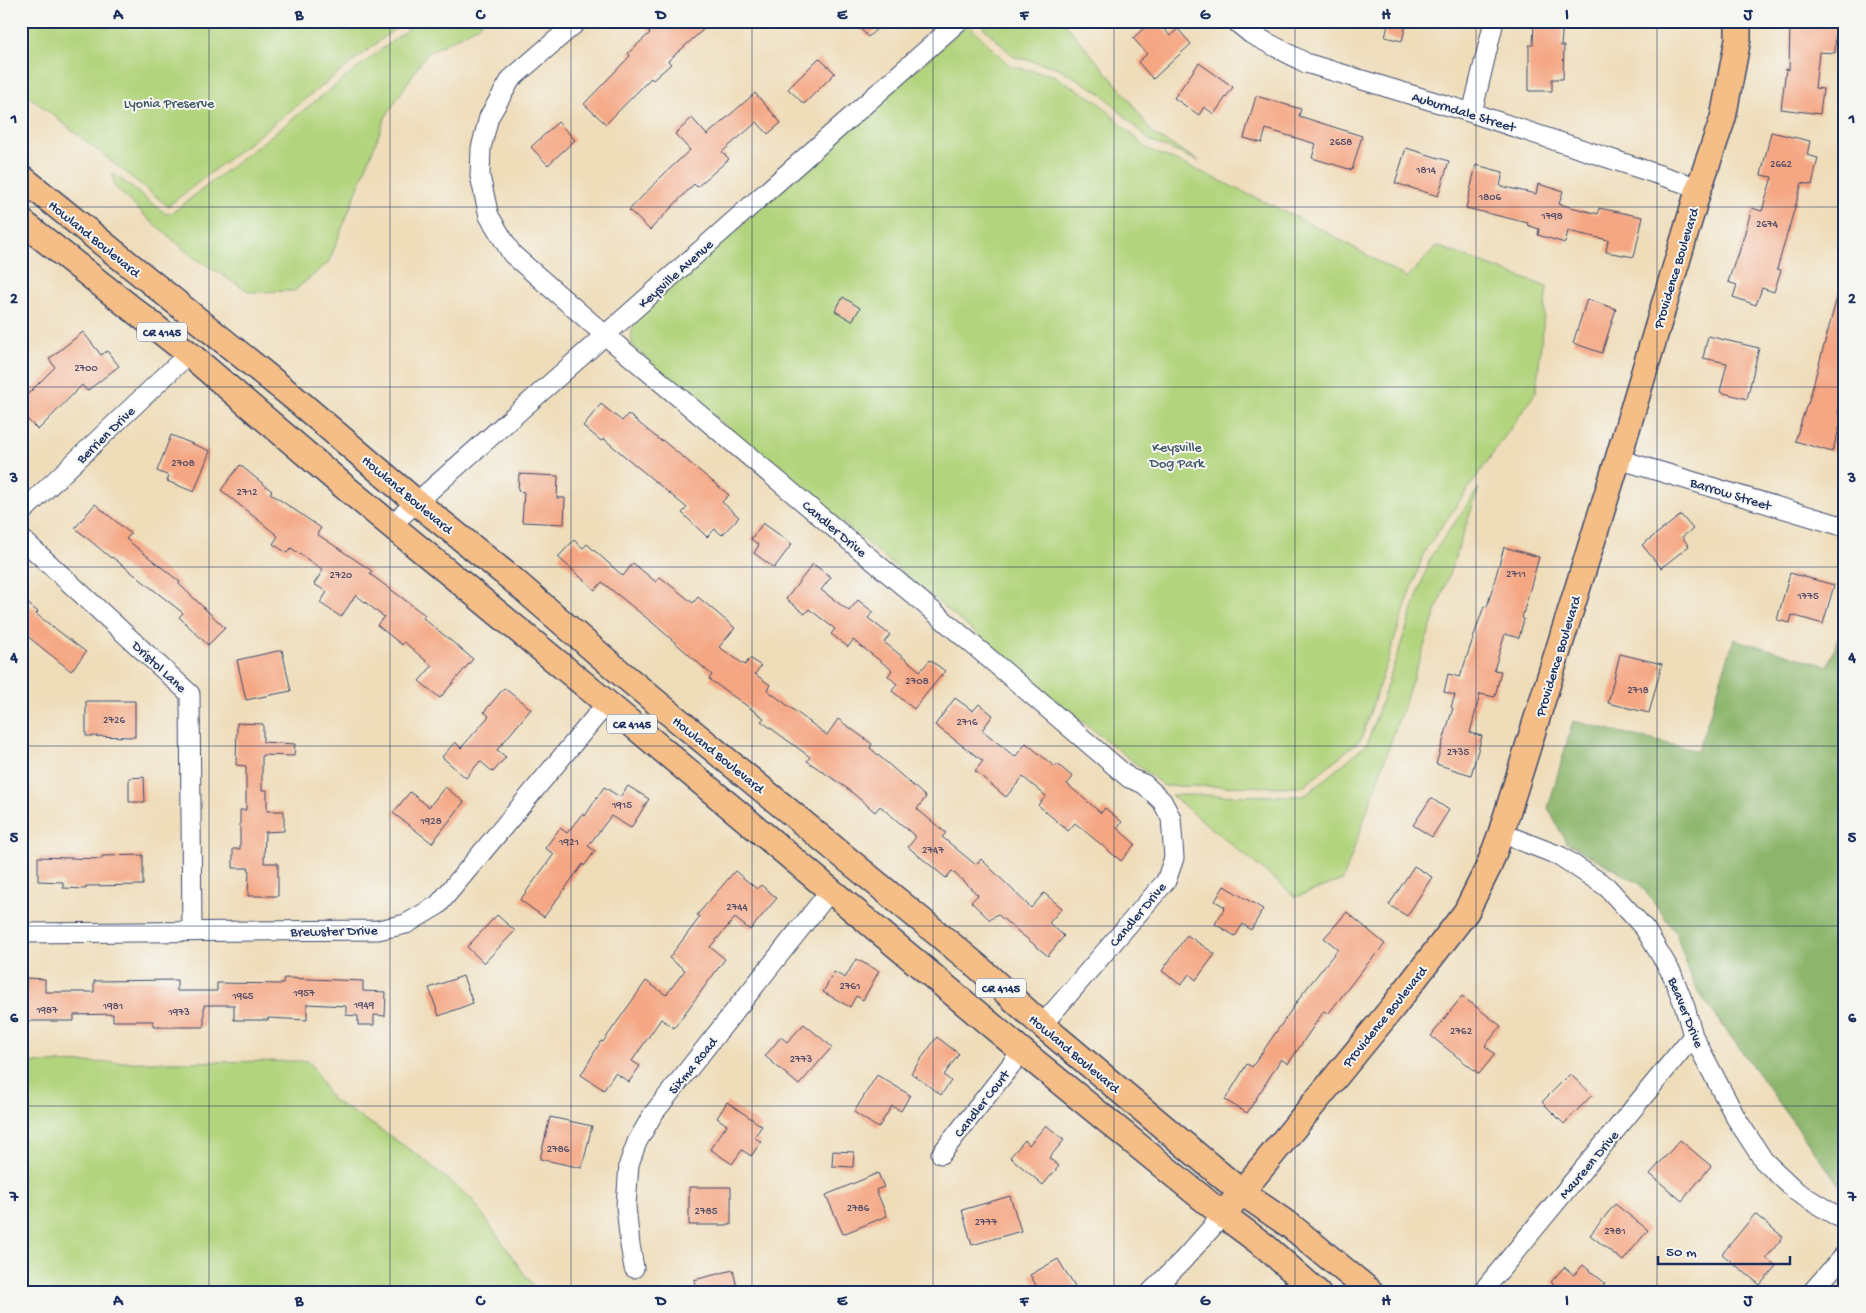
<svg xmlns="http://www.w3.org/2000/svg" width="1866" height="1313" viewBox="0 0 1866 1313" font-family="'Gochi Hand',sans-serif">
	<style>
		.green { fill: #b2d47d; stroke: #66826e }
		.forest { fill: #8db66c; stroke: #547265 }
		.building { fill: #f5a784 }
		.lines { fill: none; stroke-linecap: round; stroke-linejoin: round }
		.minor-casing { stroke: #3b496c; stroke-width: 21 }
		.major-casing { stroke: #3b496c; stroke-width: 28 }
		.minor { stroke: #fff; stroke-width: 19 }
		.major { stroke: #f6be87; stroke-width: 25 }
		.grid { fill: none; stroke: #1b2f5e; stroke-width: 1; stroke-opacity: 0.55 }
		.labels { text-anchor: middle; stroke-width: 4; stroke-linejoin: round; paint-order: stroke }
		.number-label { font-size: 11px; fill: #524d68 }
		.shield { fill: #f6f6f2; stroke: #5d6b8a; stroke-width: 1 }
		.shield-label { font-size: 12px; font-weight: bold; fill: #1b2f5e }
		.park-label { font-size: 14px; fill: #415866; stroke: #f6f6f2 }
		.street-label { font-size: 14px; fill: #1b2f5e; stroke: #f6f6f2 }
		.neatline { fill: none; stroke: #1b2f5e; stroke-width: 2 }
		.grid-label { font-size: 16px; text-anchor: middle; font-weight: bold; fill: #1b2f5e }
	</style>
	<rect width="100%" height="100%" fill="#f6f6f2"/>
	<filter id="ink" filterUnits="userSpaceOnUse"><feTurbulence type="fractalNoise" baseFrequency=".02" numOctaves="2"/><feDisplacementMap in="SourceGraphic" scale="10" xChannelSelector="R" yChannelSelector="G"/><feConvolveMatrix kernelMatrix="1 2 1 2 8 2 1 2 1" color-interpolation-filters="sRGB"/></filter>
	<filter id="wash" filterUnits="userSpaceOnUse"><feTurbulence type="fractalNoise" baseFrequency=".0096" numOctaves="4" result="noise"/><feDisplacementMap in="SourceGraphic" scale="20" xChannelSelector="R" yChannelSelector="G"/><feGaussianBlur stdDeviation="1.12" result="paint"/><feColorMatrix in="noise" values="0 0 0 0 0 0 0 0 0 0 0 0 0 0 0 0 0 1.4 0 .05"/><feComposite in="paint" operator="in"/></filter>
	<g filter="url(#wash)">
		<rect width="100%" height="100%" fill="#efddba"/>
		<path class="green" d="M21,21H405L168,206L21,90Z
			M418,21H483L479,26L426,54L386,116L329,262L294,291L250,292L193,257L145,216L114,186L113,173L166,214L172,213Z
			M977,21H1063L1128,98L1153,134L1199,161L1150,141L1101,93L1057,67L1014,57Z
			M968,24L1010,66L1053,75L1097,101L1146,148L1204,173L1321,229L1407,278L1437,246L1547,287L1536,392L1424,552L1361,739L1302,787L1164,786L1078,718L679,387L633,346L631,337L634,321Z
			M1479,488L1343,880L1296,897L1171,795L1302,796L1307,794L1367,744L1431,556Z
			M309,1061L331,1099L375,1126L419,1156L471,1198L537,1292H21V1063Z"/>
		<path class="forest" d="M1845,619V1193L1694,986L1676,933L1640,884L1566,842L1548,808L1573,721L1698,751L1734,639L1828,666Z"/>
		<g id="blocks">
			<path class="building" d="M654,21H713L668,61L671,64L653,80L651,78L606,124L584,104L630,56L628,53L650,33L646,28Z
				M854,21H886L868,37Z
				M1152,21H1157L1170,36L1178,29L1191,44L1153,79L1138,62L1147,54L1133,38Z
				M1389,21H1407L1402,41L1385,37Z
				M1534,21H1563L1561,46H1564L1563,79H1552V91H1529V45H1533Z
				M1790,21H1836L1835,53L1819,52L1815,88L1823,89L1820,114L1781,109L1786,69L1789,70Z
				M819,58L835,73L804,104L788,89Z
				M1199,63L1233,87L1214,114L1204,107L1199,115L1174,98Z
				M755,93L781,123L768,134L757,122L722,152L729,159L697,187L694,184L650,230L629,210L664,174L690,150L675,134L692,118L707,135Z
				M1256,96L1301,109L1299,116L1362,136L1352,170L1312,158L1316,144L1266,129L1262,143L1244,138Z
				M558,122L575,140L548,165L531,147Z
				M1771,132L1810,141L1807,155L1818,158L1812,185L1802,183L1777,269L1781,270L1774,292L1762,288L1756,305L1733,297L1737,285L1728,282L1737,255L1738,256L1752,208L1762,211L1772,177L1761,175Z
				M1406,148L1449,161L1438,196L1395,183Z
				M1476,165L1503,172L1500,186L1536,194L1538,184L1563,191L1559,204L1598,214L1599,208L1643,217L1634,257L1606,252L1608,240L1568,231L1565,243L1538,235L1539,229L1527,225L1528,223L1466,208Z
				M1841,283L1845,284V388L1838,413L1844,414L1832,452L1795,441L1807,404H1808Z
				M843,297L860,308L852,321L835,311Z
				M1587,299L1616,309L1602,353L1573,343Z
				M83,332L101,355L107,351L119,366L87,391L82,385L38,430L21,413V401L55,367L49,359Z
				M1708,336L1759,348L1747,399L1720,392L1727,363L1703,358Z
				M601,404L622,421L628,414L661,441L662,440L729,495L722,502L739,517L722,535L715,529L707,537L682,513L687,508L604,439L601,441L583,426Z
				M171,435L210,451L194,492L167,481L169,476L157,471Z
				M240,465L272,491L270,493L321,528L317,534L372,571L370,574L425,615L423,618L473,659L440,698L419,681L432,666L404,642L402,645L377,625L384,617L356,595L341,617L320,603L327,592L314,584L323,570L291,548L287,553L273,544L278,536L221,490Z
				M519,474L558,476L557,498H565L564,524L522,522L524,492L518,491Z
				M95,504L131,534L126,539L180,582L179,584L225,628L208,645L179,617L183,613L112,557L111,558L75,528Z
				M1681,515L1693,529L1682,537L1689,546L1661,568L1642,545Z
				M763,523L792,544L774,568L754,553L759,545L751,539Z
				M574,540L583,548L587,544L623,576L633,563L656,582L660,577L693,603L698,597L735,628L719,647L745,665L750,658L761,666L755,674L770,685L767,690L827,735L838,719L872,744L870,748L926,797L917,809L946,833L942,837L976,865L981,859L1031,908L1044,893L1062,908L1049,923L1064,936L1048,956L997,914L990,920L971,902L978,895L952,871L946,878L908,847L916,837L880,806L875,812L848,789L807,761L810,757L761,721L764,718L709,679L712,675L654,624L602,582L595,590L558,557Z
				M1504,547L1539,557L1522,618L1524,619L1519,638L1505,634L1494,670L1501,671L1495,697L1480,694L1470,733L1482,736L1471,775L1436,764L1453,708L1451,707L1455,695L1444,692L1448,674L1460,677L1484,606L1487,607Z
				M813,564L831,577L821,590L849,611L858,600L873,612L868,618L890,635L884,642L920,671L930,660L945,671L914,709L892,691L897,684L888,676L892,670L853,640L848,647L831,634L835,629L809,609L805,614L786,599Z
				M1790,573L1834,585L1823,624L1792,615L1790,623L1777,620Z
				M21,598L38,612L36,614L86,652L71,671L21,631Z
				M282,650L291,691L246,700L237,660Z
				M1620,654L1662,664L1649,713L1608,703Z
				M504,688L531,709L497,750L506,757L493,772L480,761L466,778L442,757L455,742L461,748L489,716L484,712Z
				M955,698L973,711L979,704L993,715L982,730L1015,757L1026,743L1055,767L1057,764L1073,777L1067,784L1101,813L1105,808L1122,822L1117,828L1135,844L1121,861L1075,823L1068,831L1038,805L1046,796L1023,777L1006,797L975,771L983,761L935,725Z
				M86,701H135V737L86,736Z
				M237,723L263,724V742L295,744L294,756L262,755V790H267V811H284V831L265,832L264,863H278V896H248L249,868H233V849H240V810H246V766L236,765Z
				M144,777L145,802H129V778Z
				M628,786L649,799L631,828L611,816L588,846L595,851L584,866L583,864L544,917L520,900L554,854L545,848L560,828L567,833L582,814L585,816L604,787L620,797Z
				M445,787L464,802L432,843L393,813L410,792L429,807Z
				M1431,798L1449,810L1432,837L1413,825Z
				M143,855V885L86,886V889L63,888V882L38,881V857L102,859V856Z
				M1414,866L1432,877L1407,916L1389,905Z
				M735,871L757,889L761,885L777,898L750,930L735,918L710,947L725,959L674,1028L661,1019L632,1061L640,1066L629,1082L615,1073L604,1090L581,1075L601,1041L603,1042L646,981L666,995L685,970L669,958L700,917L697,915Z
				M1224,886L1263,909L1251,930L1243,924L1235,936L1215,924L1225,907L1215,901Z
				M1347,912L1385,944L1363,969L1328,1014L1324,1011L1288,1064L1281,1059L1247,1113L1225,1100L1247,1064L1252,1067L1303,993L1338,949L1324,938Z
				M497,915L515,931L484,963L467,947Z
				M1187,935L1215,954L1196,980L1189,974L1181,985L1162,971Z
				M856,959L879,971L863,1000L856,996L850,1007L823,992L834,972L845,978Z
				M463,976L473,1003L439,1016L429,988Z
				M26,978L45,979V992H94V981L177,980V991H217V983L283,984L284,978L363,981V991L386,992L385,1016L374,1015V1025H358V1016L346,1015V1006L307,1004V1020L268,1018V1020H234V1005H204V1027H153V1021H113V1014L74,1015V1021H26Z
				M1462,996L1501,1026L1485,1046L1495,1054L1479,1074L1431,1036Z
				M804,1024L832,1047L799,1085L765,1056L781,1037L787,1042Z
				M937,1037L959,1054L944,1075L951,1081L941,1095L911,1073Z
				M1570,1074L1592,1095L1564,1124L1542,1102Z
				M877,1075L910,1095L901,1111L892,1106L878,1128L854,1112Z
				M727,1102L762,1126L754,1137L761,1142L751,1156L742,1150L732,1164L710,1149L727,1125L717,1118Z
				M550,1117L592,1126L582,1168L540,1159Z
				M1046,1125L1064,1140L1049,1158L1059,1166L1043,1185L1010,1157L1025,1140L1029,1145Z
				M1680,1140L1711,1166L1682,1201L1650,1174Z
				M833,1151L854,1152L853,1167L832,1166Z
				M878,1173L884,1187L876,1190L887,1216L843,1234L826,1195Z
				M689,1187H731V1225H689Z
				M1010,1196L1021,1231L972,1245L962,1210Z
				M1615,1204L1648,1230L1623,1261L1590,1235Z
				M1755,1214L1783,1237L1766,1258L1776,1266L1760,1285L1722,1254Z
				M1058,1259L1078,1292H1040L1030,1275Z
				M1583,1265L1605,1283L1597,1292H1563L1551,1282L1564,1267L1574,1275Z
				M733,1270L738,1292H697L694,1280Z"/>
		</g>
	</g>
	<g filter="url(#ink)">
		<use href="#blocks" fill-opacity="0" stroke="#3b496c" stroke-width="1"/>
		<g class="lines">
			<defs>
				<path id="minor" d="M578,21L511,79L489,117L481,148L480,176L489,216L512,254L605,335L991,660L1129,778L1144,784L1162,801L1171,818L1174,858L1166,881L1042,1025
					M1235,21L1251,34L1306,63L1472,113L1699,188
					M1472,113L1494,21
					M1618,459L1845,527
					M21,513L182,360L188,353
					M391,525L959,21
					M21,538L190,694L192,932
					M1501,833L1560,856L1607,887L1645,929L1672,974L1685,1007L1693,1036L1736,1118L1764,1161L1797,1192L1845,1221
					M21,933L378,930L406,924L438,905L597,715L608,704
					M941,1154L1022,1051
					M634,1268L630,1245L626,1206L629,1164L637,1142L653,1114L830,891
					M1151,1292L1183,1260L1223,1215
					M1482,1292L1693,1036
					M1812,1292L1845,1254"/>
				<path id="major" d="M21,177L293,397L416,502L512,579L622,674L977,966L1042,1025L1241,1192L1292,1227L1371,1292
					M21,221L188,353L346,488L608,704L1022,1051L1223,1215L1266,1247L1317,1292
					M1230,1206L1393,1007L1466,912L1489,866L1501,833L1618,459L1699,188L1723,118L1738,39V21"/>
			</defs>
			<use href="#minor" class="minor-casing"/>
			<use href="#major" class="major-casing"/>
			<use href="#minor" class="minor"/>
			<use href="#major" class="major"/>
		</g>
	</g>
	<path class="grid" d="M209,21V1292M390,21V1292M571,21V1292M752,21V1292M933,21V1292M1114,21V1292M1295,21V1292M1476,21V1292M1657,21V1292M21,207H1845M21,387H1845M21,567H1845M21,746H1845M21,926H1845M21,1106H1845"/>
	<g class="labels">
		<g class="number-label">
			<text x="1341" y="145">2658</text>
			<text x="1781" y="167">2662</text>
			<text x="1426" y="173">1814</text>
			<text x="1490" y="200">1806</text>
			<text x="1552" y="219">1798</text>
			<text x="1767" y="227">2674</text>
			<text x="86" y="371">2700</text>
			<text x="183" y="466">2708</text>
			<text x="247" y="495">2712</text>
			<text x="1516" y="577">2711</text>
			<text x="341" y="578">2720</text>
			<text x="1808" y="599">1775</text>
			<text x="917" y="684">2708</text>
			<text x="1638" y="693">2718</text>
			<text x="114" y="723">2726</text>
			<text x="967" y="725">2716</text>
			<text x="1458" y="755">2735</text>
			<text x="622" y="808">1915</text>
			<text x="431" y="824">1928</text>
			<text x="569" y="845">1921</text>
			<text x="933" y="853">2747</text>
			<text x="737" y="910">2744</text>
			<text x="850" y="989">2761</text>
			<text x="304" y="996">1957</text>
			<text x="243" y="999">1965</text>
			<text x="364" y="1008">1949</text>
			<text x="113" y="1009">1981</text>
			<text x="47" y="1013">1987</text>
			<text x="179" y="1015">1973</text>
			<text x="1461" y="1034">2762</text>
			<text x="801" y="1062">2773</text>
			<text x="558" y="1152">2786</text>
			<text x="858" y="1211">2786</text>
			<text x="706" y="1214">2785</text>
			<text x="986" y="1225">2777</text>
			<text x="1615" y="1234">2781</text>
		</g>
		<g class="shield">
			<rect x="137" y="322.5" width="50" height="19" rx="4"/>
			<rect x="607" y="714.5" width="50" height="19" rx="4"/>
			<rect x="976" y="978.5" width="50" height="19" rx="4"/>
		</g>
		<g class="shield-label">
			<text x="162" y="336">CR 4145</text>
			<text x="632" y="728">CR 4145</text>
			<text x="1001" y="992">CR 4145</text>
		</g>
		<g class="park-label">
			<text x="169" y="107">Lyonia Preserve</text>
			<text x="1177" y="451">Keysville<tspan x="1177" dy="16">Dog Park</tspan></text>
		</g>
		<g class="street-label">
			<text transform="translate(1464 111) rotate(17)" y="5">Auburndale Street</text>
			<text transform="translate(95 238) rotate(39)" y="5">Howland Boulevard</text>
			<text transform="translate(1675 268) rotate(-73)" y="5">Providence Boulevard</text>
			<text transform="translate(675 273) rotate(-42)" y="5">Keysville Avenue</text>
			<text transform="translate(105 434) rotate(-44)" y="5">Berrien Drive</text>
			<text transform="translate(1731 493) rotate(17)" y="5">Barrow Street</text>
			<text transform="translate(408 494) rotate(40)" y="5">Howland Boulevard</text>
			<text transform="translate(835 528) rotate(40)" y="5">Candler Drive</text>
			<text transform="translate(1557 656) rotate(-73)" y="5">Providence Boulevard</text>
			<text transform="translate(160 666) rotate(43)" y="5">Dristol Lane</text>
			<text transform="translate(719 754) rotate(39)" y="5">Howland Boulevard</text>
			<text transform="translate(1137 914) rotate(-50)" y="5">Candler Drive</text>
			<text transform="translate(334 930) rotate(-1)" y="5">Brewster Drive</text>
			<text transform="translate(1687 1012) rotate(68)" y="5">Beaver Drive</text>
			<text transform="translate(1384 1016) rotate(-51)" y="5">Providence Boulevard</text>
			<text transform="translate(1075 1053) rotate(40)" y="5">Howland Boulevard</text>
			<text transform="translate(692 1065) rotate(-51)" y="5">Sixma Road</text>
			<text transform="translate(981 1103) rotate(-52)" y="5">Candler Court</text>
			<text transform="translate(1588 1164) rotate(-50)" y="5">Maureen Drive</text>
		</g>
	</g>
	<rect width="1866" height="1313" fill="none" stroke="#f6f6f2" stroke-width="55"/>
	<path d="M1658 1256v8h132v-8" fill="none" stroke="#1b2f5e" stroke-width="2.5"/>
	<text x="1666" y="1256" font-size="15" fill="#1b2f5e" stroke="#f6f6f2" stroke-width="4" paint-order="stroke">50 m</text>
	<rect x="28" y="28" width="1810" height="1258" class="neatline"/>
	<g class="grid-label">
		<text x="118" y="19">A</text>
		<text x="299" y="19">B</text>
		<text x="480" y="19">C</text>
		<text x="661" y="19">D</text>
		<text x="842" y="19">E</text>
		<text x="1024" y="19">F</text>
		<text x="1205" y="19">G</text>
		<text x="1386" y="19">H</text>
		<text x="1567" y="19">I</text>
		<text x="1748" y="19">J</text>
		<text x="14" y="123">1</text>
		<text x="1852" y="123">1</text>
		<text x="14" y="303">2</text>
		<text x="1852" y="303">2</text>
		<text x="14" y="482">3</text>
		<text x="1852" y="482">3</text>
		<text x="14" y="662">4</text>
		<text x="1852" y="662">4</text>
		<text x="14" y="842">5</text>
		<text x="1852" y="842">5</text>
		<text x="14" y="1022">6</text>
		<text x="1852" y="1022">6</text>
		<text x="14" y="1201">7</text>
		<text x="1852" y="1201">7</text>
		<text x="118" y="1305">A</text>
		<text x="299" y="1305">B</text>
		<text x="480" y="1305">C</text>
		<text x="661" y="1305">D</text>
		<text x="842" y="1305">E</text>
		<text x="1024" y="1305">F</text>
		<text x="1205" y="1305">G</text>
		<text x="1386" y="1305">H</text>
		<text x="1567" y="1305">I</text>
		<text x="1748" y="1305">J</text>
	</g>
</svg>
